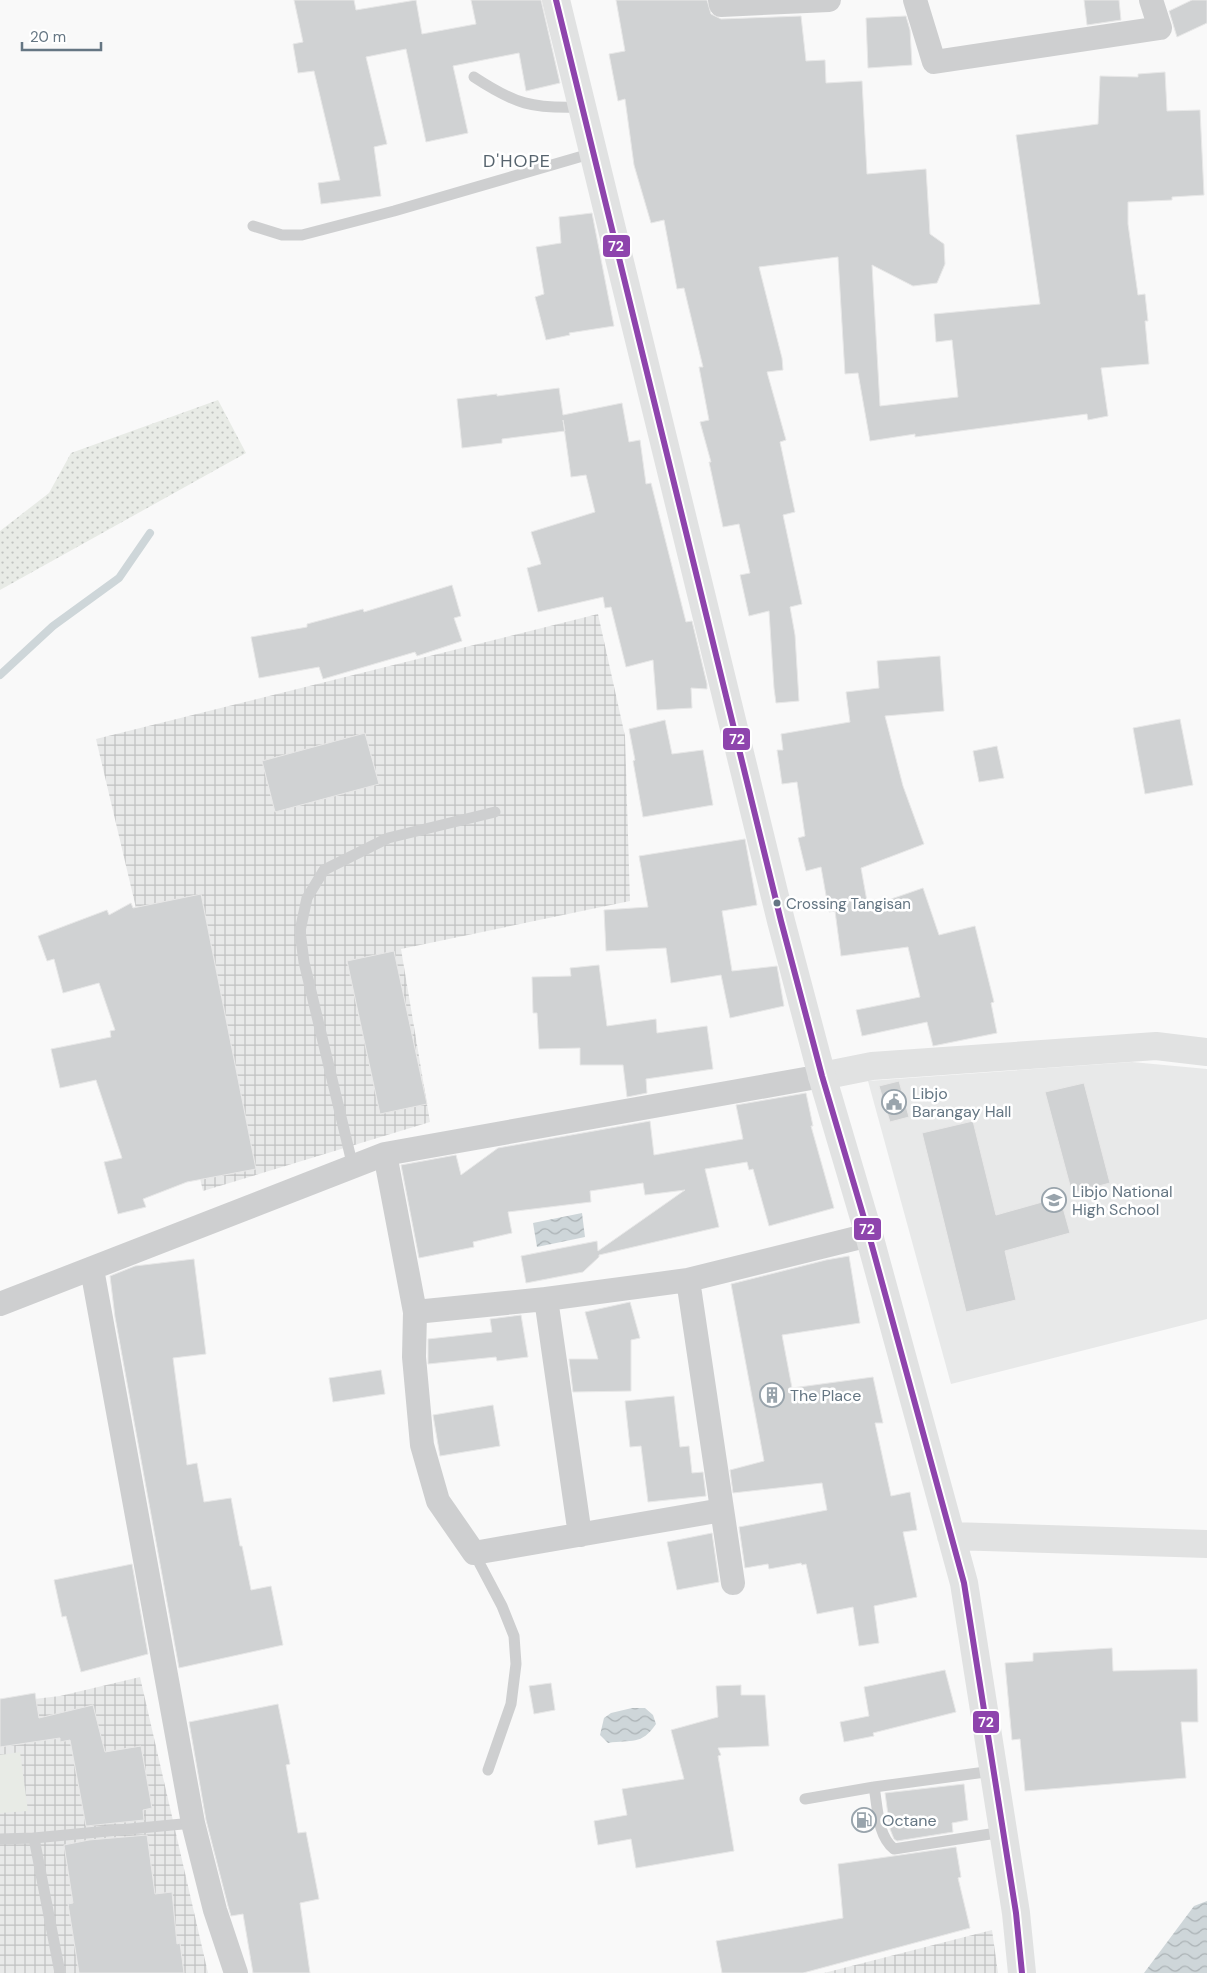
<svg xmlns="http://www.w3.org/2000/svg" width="1207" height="1973" viewBox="0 0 1207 1973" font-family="'DM Sans',sans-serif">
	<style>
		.built { fill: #e8e9e9 }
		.industrial { fill: url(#industrial-grid) }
		.grass { fill: url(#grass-dots) }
		.garden { fill: #e8ebe6 }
		.water { fill: url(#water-waves) }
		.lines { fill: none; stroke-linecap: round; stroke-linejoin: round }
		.stream { stroke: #ced6d9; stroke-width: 8 }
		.building { fill: #d0d2d3; stroke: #e8e8e8 }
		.lane { stroke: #cecfd0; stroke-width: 11 }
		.street { stroke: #cecfd0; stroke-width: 24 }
		.secondary { stroke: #e1e2e2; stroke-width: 28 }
		.primary { stroke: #e1e2e2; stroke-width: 28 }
		.bus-1-casing { stroke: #fff; stroke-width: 10 }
		.bus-1 { stroke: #8e44ad; stroke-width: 6 }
		.bus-dot { fill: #657683; stroke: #fff; stroke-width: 2 }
		.labels { text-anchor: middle; stroke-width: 5; stroke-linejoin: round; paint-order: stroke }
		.bus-label { font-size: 15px; fill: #657683; stroke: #fff; text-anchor: start }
		.poi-label { font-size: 16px; fill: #657683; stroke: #fff; text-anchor: start }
		.neighbourhood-label { font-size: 18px; letter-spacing: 1px; fill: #57646e; stroke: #fff }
		.line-badge { stroke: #fff; stroke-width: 2 }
		.badge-label { font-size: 14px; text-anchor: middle; font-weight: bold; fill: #fff }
	</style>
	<defs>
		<pattern id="industrial-grid" width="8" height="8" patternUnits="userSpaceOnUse" patternTransform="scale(1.25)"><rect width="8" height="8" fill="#e8e9e9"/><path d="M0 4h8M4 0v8" fill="none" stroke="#c0c1c2"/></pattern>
		<pattern id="grass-dots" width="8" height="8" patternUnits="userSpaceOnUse" patternTransform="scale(1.25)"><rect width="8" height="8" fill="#e8ebe6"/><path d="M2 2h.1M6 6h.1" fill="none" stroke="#c0c3c0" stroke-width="1.8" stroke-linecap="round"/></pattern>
		<pattern id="water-waves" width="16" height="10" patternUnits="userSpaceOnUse" patternTransform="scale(1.25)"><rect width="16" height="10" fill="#ced6d9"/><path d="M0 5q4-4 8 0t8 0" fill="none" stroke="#abb2b5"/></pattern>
	</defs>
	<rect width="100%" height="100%" fill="#f9f9f9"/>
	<path class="built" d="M1132,1062L1207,1069V1319L951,1384L868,1081Z"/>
	<path class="industrial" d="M598,614L625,736L630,901L401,949L430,1122L203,1191L96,739Z
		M140,1677L208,1973H0V1703L60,1696Z
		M992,1930L998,1973H824Z"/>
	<path class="grass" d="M218,400L246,453L0,590V531L49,493L71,453Z"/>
	<path class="garden" d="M20,1752L28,1811L0,1813V1755Z"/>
	<path class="water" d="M582,1213L585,1237L537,1247L533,1223Z
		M632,1708H645L653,1715L656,1724C641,1746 632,1739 608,1743L600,1735L604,1718L611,1713Z
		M1207,1901V1973H1144L1194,1906Z"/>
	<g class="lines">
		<path class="stream" d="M0,675L53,626L119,578L150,533"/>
	</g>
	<path class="building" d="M294,0H354L356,10L416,0L422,34L476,24L471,0H541L560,83L526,91L519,53L453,66L468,133L426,142L406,49L366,57L387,144L374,147L381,196L321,204L318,183L340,180L314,71L298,73L293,44L303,42Z
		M616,0H707L711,14L721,19L801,16L806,61L825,60L826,83L862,81L867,174L926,169L930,234L944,244L945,264L937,283L913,286L872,265L880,406L958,397L952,340L936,342L934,314L1040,304L1016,135L1098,124L1100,76L1138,77V74L1165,72L1167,111L1200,110L1204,195L1172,197V200L1128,202V224L1138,295L1145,294L1148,321H1145L1149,364L1101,368L1108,416L1088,420L1087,414L915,437V434L870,441L858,373L845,374L838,257L759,267L782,358L783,370L767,372L786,440L780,442L795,512L783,515L802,604L790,607L795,635L799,701L776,703L774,688L769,611L749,616L740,575L750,573L739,524L723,527L709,462H711L700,422L709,420L699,367H703L684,288L677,289L664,220L651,223L634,165L625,99L618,101L609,54L625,51Z
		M1084,0H1119L1121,20L1087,25Z
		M1192,0H1207V23L1177,37L1169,11Z
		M906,16L910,30L912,65L868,68L866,18Z
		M592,213L614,326L569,333L570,335L546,340L535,297L544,294L536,247L561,243L559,217Z
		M559,388L563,415L622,403L629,442L640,440L646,484L651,483L686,622L692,621L707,684V689L691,688L692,708L657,710L653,660L626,667L611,607L605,608L603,597L538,612L527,568L541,564L531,532L595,512L586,475L571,477L563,420L565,431L502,439V443L462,448L457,399L497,394V396Z
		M452,585L461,616L454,618L462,641L417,656L415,652L323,679L319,667L259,678L251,637L307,627V624L363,609L364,612Z
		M940,656L944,711L885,716L903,786L924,844L861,868L868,907L923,888L939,935L975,926L994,1002L991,1003L997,1033L933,1046L927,1022L862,1036L856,1010L920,997L908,947L841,956L835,911L829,912L821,867L806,871L798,838L805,836L797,782L782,784L777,750H783L781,734L850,722L846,692L879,688L877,661Z
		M1180,719L1193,785L1145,794L1133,728Z
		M665,720L672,754L703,750L713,805L643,817L633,761L635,760L629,729Z
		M365,733L379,784L275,812L262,761Z
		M997,746L1004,778L979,782L973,751Z
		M745,839L757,905L722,911L732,971L777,966L784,1006L730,1018L721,975L671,983L666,948L606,951L604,910L648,907L639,856Z
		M201,894L256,1169L187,1182L143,1199L146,1207L118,1214L104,1162L122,1158L96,1080L60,1088L51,1049L111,1037L110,1031L115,1030L99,983L63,993L54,959L47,961L38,936L107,910L109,915L131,903L133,908Z
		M394,951L427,1104L380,1114L347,961Z
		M599,965L607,1026L656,1019L657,1033L707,1026L713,1069L646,1079L647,1093L627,1097L623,1065H580V1048L539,1049L537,1013H533L532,977L571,976L570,968Z
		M899,1081L909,1117L890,1122L879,1086Z
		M1084,1083L1110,1183L1072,1193L1045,1092Z
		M806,1093L813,1126H811L834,1208L769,1226L753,1169L749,1170L747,1162L705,1169L719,1227L599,1255V1257L583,1272L526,1283L521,1256L597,1241L598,1251L685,1190L645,1195L643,1183L590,1191L591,1202L508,1212L512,1233L473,1242L474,1247L419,1258L401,1165L456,1155L461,1175L498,1148L650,1121L654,1155L743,1139L736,1105Z
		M973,1121L996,1215L1060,1197L1070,1233L1005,1251L1016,1300L966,1312L922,1133Z
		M849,1256L860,1323L782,1335L792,1388L873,1377L883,1423H875L891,1496L910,1492L917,1530L903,1532L917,1597L874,1606L879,1643L859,1646L853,1607L817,1614L806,1564L802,1565L801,1563L769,1569L768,1564L745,1568L739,1527L827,1510L822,1483L733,1493L730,1470L764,1461L731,1284L826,1260Z
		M194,1259L206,1354L173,1358L187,1465L197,1463L204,1502L231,1498L240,1546H242L251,1590L271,1586L283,1645L179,1668L115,1317L110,1276L135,1266Z
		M630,1302L640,1338L631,1340V1391L573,1392L569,1359H598L585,1312Z
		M521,1315L528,1357L497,1361L496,1357L428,1364V1339L492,1332L490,1319Z
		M381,1370L385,1394L333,1402L329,1378Z
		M674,1396L680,1447L689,1446L692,1473L703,1472L706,1496L648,1502L641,1446L630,1447L625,1401Z
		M493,1405L500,1446L440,1456L433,1415Z
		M712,1533L719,1582L677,1590L667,1542Z
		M132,1564L148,1654L81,1672L66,1616L62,1617L54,1580Z
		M1112,1648L1113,1671L1197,1669L1198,1722H1181L1186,1778L1025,1791L1020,1739L1012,1740L1005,1663L1033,1661V1653Z
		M945,1670L956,1712L873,1733L874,1736L844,1742L840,1722L869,1716L864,1687Z
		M551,1683L555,1710L534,1714L529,1686Z
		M741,1685V1695H765L769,1746L718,1748L721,1755L718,1756L734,1851L636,1868L631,1839L598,1845L594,1821L627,1815L622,1789L684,1779L671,1730L718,1717L716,1686Z
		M35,1693L39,1718L93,1705L105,1752L141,1746L152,1808L143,1810L144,1820L86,1826L70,1740L60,1742V1738L0,1747V1699Z
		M278,1704L290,1764L286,1765L298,1833L306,1832L319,1899L300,1903L310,1973H253L243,1914L231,1916L228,1906L206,1820L189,1722Z
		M964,1784L968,1820L952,1823L953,1832L897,1841L894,1839L890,1829L885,1793Z
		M147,1835L155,1894L172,1892L177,1944L180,1943L184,1973H79L68,1904L73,1903L64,1845L89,1840Z
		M956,1847L961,1877L958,1878L970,1928L803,1973H722L716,1941L843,1918L838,1864Z"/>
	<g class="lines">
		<path class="lane" d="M474,77C515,104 532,109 582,107
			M253,226L282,235H302L394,211L593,153
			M353,1167L304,962L300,931L307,898L324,870L388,838L495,812
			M474,1553L502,1606L514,1636L516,1664L511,1704L488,1770
			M874,1787C878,1808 877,1835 894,1849L1003,1832
			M805,1799L874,1787L993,1771
			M34,1838L60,1973
			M0,1839L34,1838L193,1823"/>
		<path class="street" d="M720,0L721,5L829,0
			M915,0L934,62L1160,28L1151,0
			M385,1154L822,1076
			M92,1269L193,1823L215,1910L236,1973
			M688,1280L733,1583
			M546,1299L580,1535
			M0,1304L385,1154L415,1312L546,1299L688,1280L869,1235
			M415,1312L414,1357L422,1445L438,1501L474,1553L722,1510"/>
		<path class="secondary" d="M822,1076L872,1066L1156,1046L1207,1052"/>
		<path class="primary" d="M556,0L781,921L822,1076L869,1235L964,1583L1016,1913L1022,1973
			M951,1536L1207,1544"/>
		<defs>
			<path id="bus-1" d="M556,0L781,921L822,1076L869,1235L964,1583L1016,1913L1022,1973"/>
		</defs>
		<use href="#bus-1" class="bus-1-casing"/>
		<use href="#bus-1" class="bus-1"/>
	</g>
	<defs>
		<symbol id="civic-ring" viewBox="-11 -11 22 22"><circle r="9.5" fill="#fff" stroke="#99a4ac" stroke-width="1.5"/><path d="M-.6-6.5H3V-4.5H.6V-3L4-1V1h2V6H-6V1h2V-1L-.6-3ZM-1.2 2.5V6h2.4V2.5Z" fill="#99a4ac"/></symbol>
		<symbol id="school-ring" viewBox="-11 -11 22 22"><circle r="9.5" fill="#fff" stroke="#99a4ac" stroke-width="1.5"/><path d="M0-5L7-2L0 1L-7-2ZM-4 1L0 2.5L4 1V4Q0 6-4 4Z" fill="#99a4ac"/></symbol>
		<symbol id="building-ring" viewBox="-11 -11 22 22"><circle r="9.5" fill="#fff" stroke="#99a4ac" stroke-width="1.5"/><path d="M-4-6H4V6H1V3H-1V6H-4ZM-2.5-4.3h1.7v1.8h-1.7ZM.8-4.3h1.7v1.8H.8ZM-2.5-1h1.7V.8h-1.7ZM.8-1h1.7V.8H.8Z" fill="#99a4ac"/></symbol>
		<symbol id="fuel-ring" viewBox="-11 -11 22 22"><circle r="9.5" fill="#fff" stroke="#99a4ac" stroke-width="1.5"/><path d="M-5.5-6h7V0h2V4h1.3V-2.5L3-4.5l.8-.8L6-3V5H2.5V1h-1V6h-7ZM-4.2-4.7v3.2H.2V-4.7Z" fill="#99a4ac"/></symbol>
	</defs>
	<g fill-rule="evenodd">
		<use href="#civic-ring" x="880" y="1088" width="28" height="28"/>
		<use href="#school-ring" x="1040" y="1186" width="28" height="28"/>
		<use href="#building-ring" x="758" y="1381" width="28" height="28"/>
		<use href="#fuel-ring" x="850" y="1806" width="28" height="28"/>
	</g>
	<circle class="bus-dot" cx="777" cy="903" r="4.5"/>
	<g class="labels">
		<g class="bus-label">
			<text x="786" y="909">Crossing Tangisan</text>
		</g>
		<g class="poi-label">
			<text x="912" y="1099">Libjo<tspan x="912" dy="18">Barangay Hall</tspan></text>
			<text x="1072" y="1197">Libjo National<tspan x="1072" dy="18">High School</tspan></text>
			<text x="790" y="1401">The Place</text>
			<text x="882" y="1826">Octane</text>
		</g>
		<g class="neighbourhood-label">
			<text x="517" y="167">D'HOPE</text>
		</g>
	</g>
	<g class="line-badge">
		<rect x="602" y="234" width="29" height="24" rx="5" fill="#8e44ad"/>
		<rect x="722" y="727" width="29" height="24" rx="5" fill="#8e44ad"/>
		<rect x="853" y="1217" width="29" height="24" rx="5" fill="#8e44ad"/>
		<rect x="972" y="1710" width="28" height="24" rx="5" fill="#8e44ad"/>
	</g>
	<g class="badge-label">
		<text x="616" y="251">72</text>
		<text x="737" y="744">72</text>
		<text x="867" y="1234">72</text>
		<text x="986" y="1727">72</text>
	</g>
	<path d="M22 42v8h79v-8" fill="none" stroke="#657683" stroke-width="2.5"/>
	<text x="30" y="42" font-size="15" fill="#657683" stroke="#ffffff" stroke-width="4" paint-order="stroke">20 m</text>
</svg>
